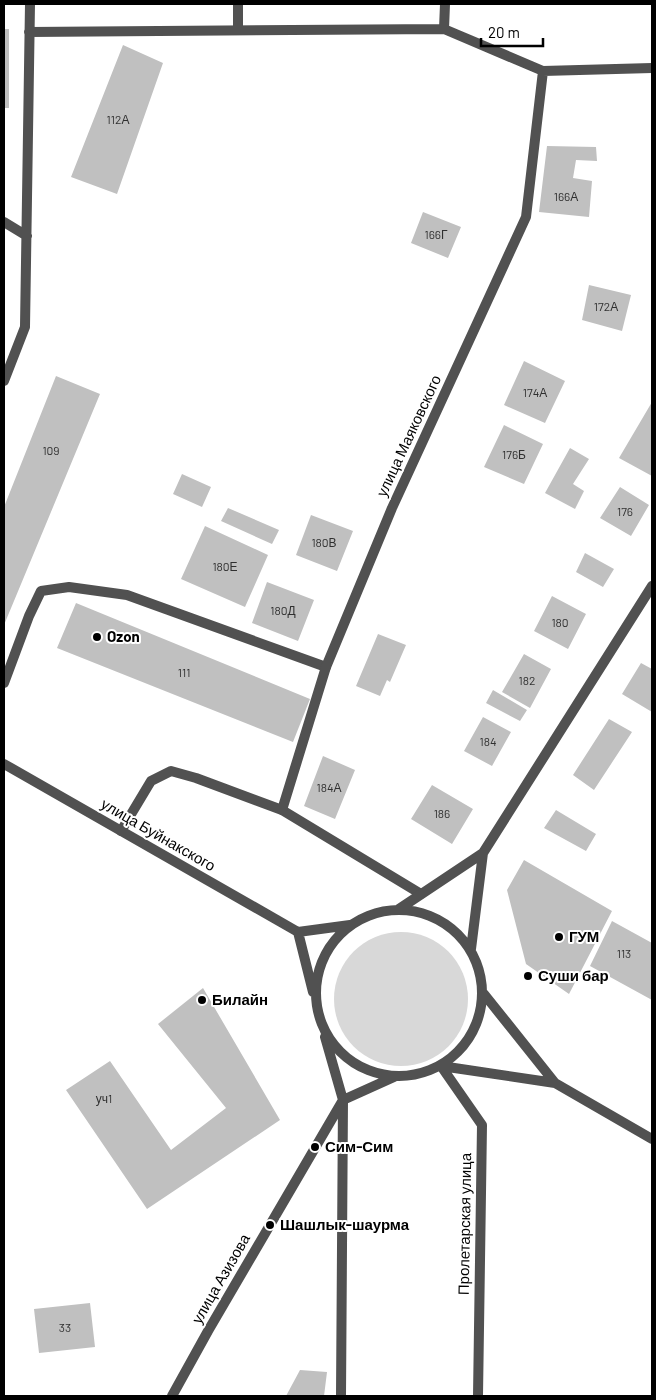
<svg xmlns="http://www.w3.org/2000/svg" width="656" height="1400" viewBox="0 0 656 1400" font-family="Barlow,sans-serif">
	<style>
		.green { fill: #d8d8d8 }
		.building { fill: #c0c0c0 }
		.lines { fill: none; stroke-linecap: round; stroke-linejoin: round }
		.lane { stroke: #515151; stroke-width: 10 }
		.street { stroke: #515151; stroke-width: 10 }
		.poi-dot { fill: #000; stroke: #fff; stroke-width: 2 }
		.labels { text-anchor: middle; stroke-width: 4; stroke-linejoin: round; paint-order: stroke }
		.number-label { font-size: 12px; fill: #303030 }
		.street-label { font-size: 15px; fill: #000; stroke: #fff }
		.poi-label { font-size: 15px; font-weight: bold; fill: #000; stroke: #fff; text-anchor: start }
	</style>
	<rect width="100%" height="100%" fill="#fff"/>
	<path class="green" d="M334 999a67 67 0 1 1 134 0a67 67 0 1 1-134 0Z"/>
	<path class="building" d="M4,29H9V108H4Z
		M123,45L163,63L117,194L71,177Z
		M547,146L596,147L597,161L576,160L573,178L592,181L589,217L539,212Z
		M423,212L461,227L448,258L411,243Z
		M589,285L631,295L622,331L582,320Z
		M524,361L565,381L545,423L504,405Z
		M56,376L100,394L4,625V507Z
		M652,402V476L619,458Z
		M504,425L543,444L524,484L484,467Z
		M570,448L589,459L573,484L584,491L575,509L545,493Z
		M182,474L211,487L202,507L173,494Z
		M620,487L649,505L631,536L600,518Z
		M228,508L279,530L272,544L221,521Z
		M311,515L353,531L337,571L296,555Z
		M205,526L268,555L245,607L181,579Z
		M585,553L614,569L603,587L576,572Z
		M267,582L314,600L298,641L252,623Z
		M552,596L586,614L568,649L534,631Z
		M76,603L310,699L293,742L57,648Z
		M378,634L406,645L390,682L387,680L380,696L356,686Z
		M524,654L551,669L530,708L502,692Z
		M641,663L652,669V712L622,694Z
		M493,690L527,710L520,721L486,703Z
		M483,717L511,732L492,766L464,751Z
		M609,719L632,732L594,790L573,775Z
		M323,756L355,770L335,819L304,806Z
		M432,785L473,809L452,844L411,819Z
		M556,810L596,834L586,851L544,828Z
		M524,860L612,911L569,994L526,964L507,890Z
		M612,921L652,943V1000L590,966Z
		M203,988L280,1120L147,1209L66,1090L110,1061L171,1150L226,1108L158,1024Z
		M90,1303L95,1347L39,1353L34,1309Z
		M300,1370L327,1372L324,1396H286Z"/>
	<g class="lines">
		<path class="lane" d="M4,683L29,616L41,591L69,587L127,595L326,667
			M121,831L151,781L171,771L196,778L282,810L421,894"/>
		<path class="street" d="M444,29L445,4
			M238,30V4
			M29,32L444,29L543,71L652,68
			M4,222L27,236
			M4,381L25,327L30,4
			M4,764L298,932
			M282,810L326,667L392,508L526,217L543,71
			M483,853L652,586
			M399,909L483,853L471,949
			M316 993a83 83 0 1 1 166 0a83 83 0 1 1-166 0Z
			M298,932L313,992
			M298,932L350,925
			M484,994L555,1083
			M325,1037L343,1100L341,1396
			M441,1066L482,1125L478,1396
			M441,1066L555,1083L652,1139
			M343,1100L394,1077
			M172,1396L208,1331L343,1100"/>
	</g>
	<g class="poi-dot">
		<circle cx="97" cy="637" r="5"/>
		<circle cx="559" cy="937" r="5"/>
		<circle cx="528" cy="976" r="5"/>
		<circle cx="202" cy="1000" r="5"/>
		<circle cx="315" cy="1147" r="5"/>
		<circle cx="270" cy="1225" r="5"/>
	</g>
	<g class="labels">
		<g class="number-label">
			<text x="118" y="124">112А</text>
			<text x="566" y="201">166А</text>
			<text x="436" y="239">166Г</text>
			<text x="606" y="311">172А</text>
			<text x="535" y="397">174А</text>
			<text x="51" y="455">109</text>
			<text x="514" y="459">176Б</text>
			<text x="625" y="516">176</text>
			<text x="324" y="547">180В</text>
			<text x="225" y="571">180Е</text>
			<text x="283" y="615">180Д</text>
			<text x="560" y="627">180</text>
			<text x="184" y="677">111</text>
			<text x="527" y="685">182</text>
			<text x="488" y="746">184</text>
			<text x="329" y="792">184А</text>
			<text x="442" y="818">186</text>
			<text x="624" y="958">113</text>
			<text x="104" y="1103">уч1</text>
			<text x="65" y="1332">33</text>
		</g>
		<g class="street-label">
			<text transform="translate(409 436) rotate(-65)" y="5">улица Маяковского</text>
			<text transform="translate(158 835) rotate(30)" y="5">улица Буйнакского</text>
			<text transform="translate(465 1224) rotate(-89)" y="5">Пролетарская улица</text>
			<text transform="translate(221 1279) rotate(-60)" y="5">улица Азизова</text>
		</g>
		<g class="poi-label">
			<text x="107" y="642">Ozon</text>
			<text x="569" y="942">ГУМ</text>
			<text x="538" y="981">Суши бар</text>
			<text x="212" y="1005">Билайн</text>
			<text x="325" y="1152">Сим-Сим</text>
			<text x="280" y="1230">Шашлык-шаурма</text>
		</g>
	</g>
	<rect width="656" height="1400" fill="none" stroke="#000000" stroke-width="10"/>
	<path d="M481 38v8h62v-8" fill="none" stroke="#000000" stroke-width="2.5"/>
	<text x="488" y="38" font-size="15" fill="#000000" stroke="#ffffff" stroke-width="4" paint-order="stroke">20 m</text>
</svg>
